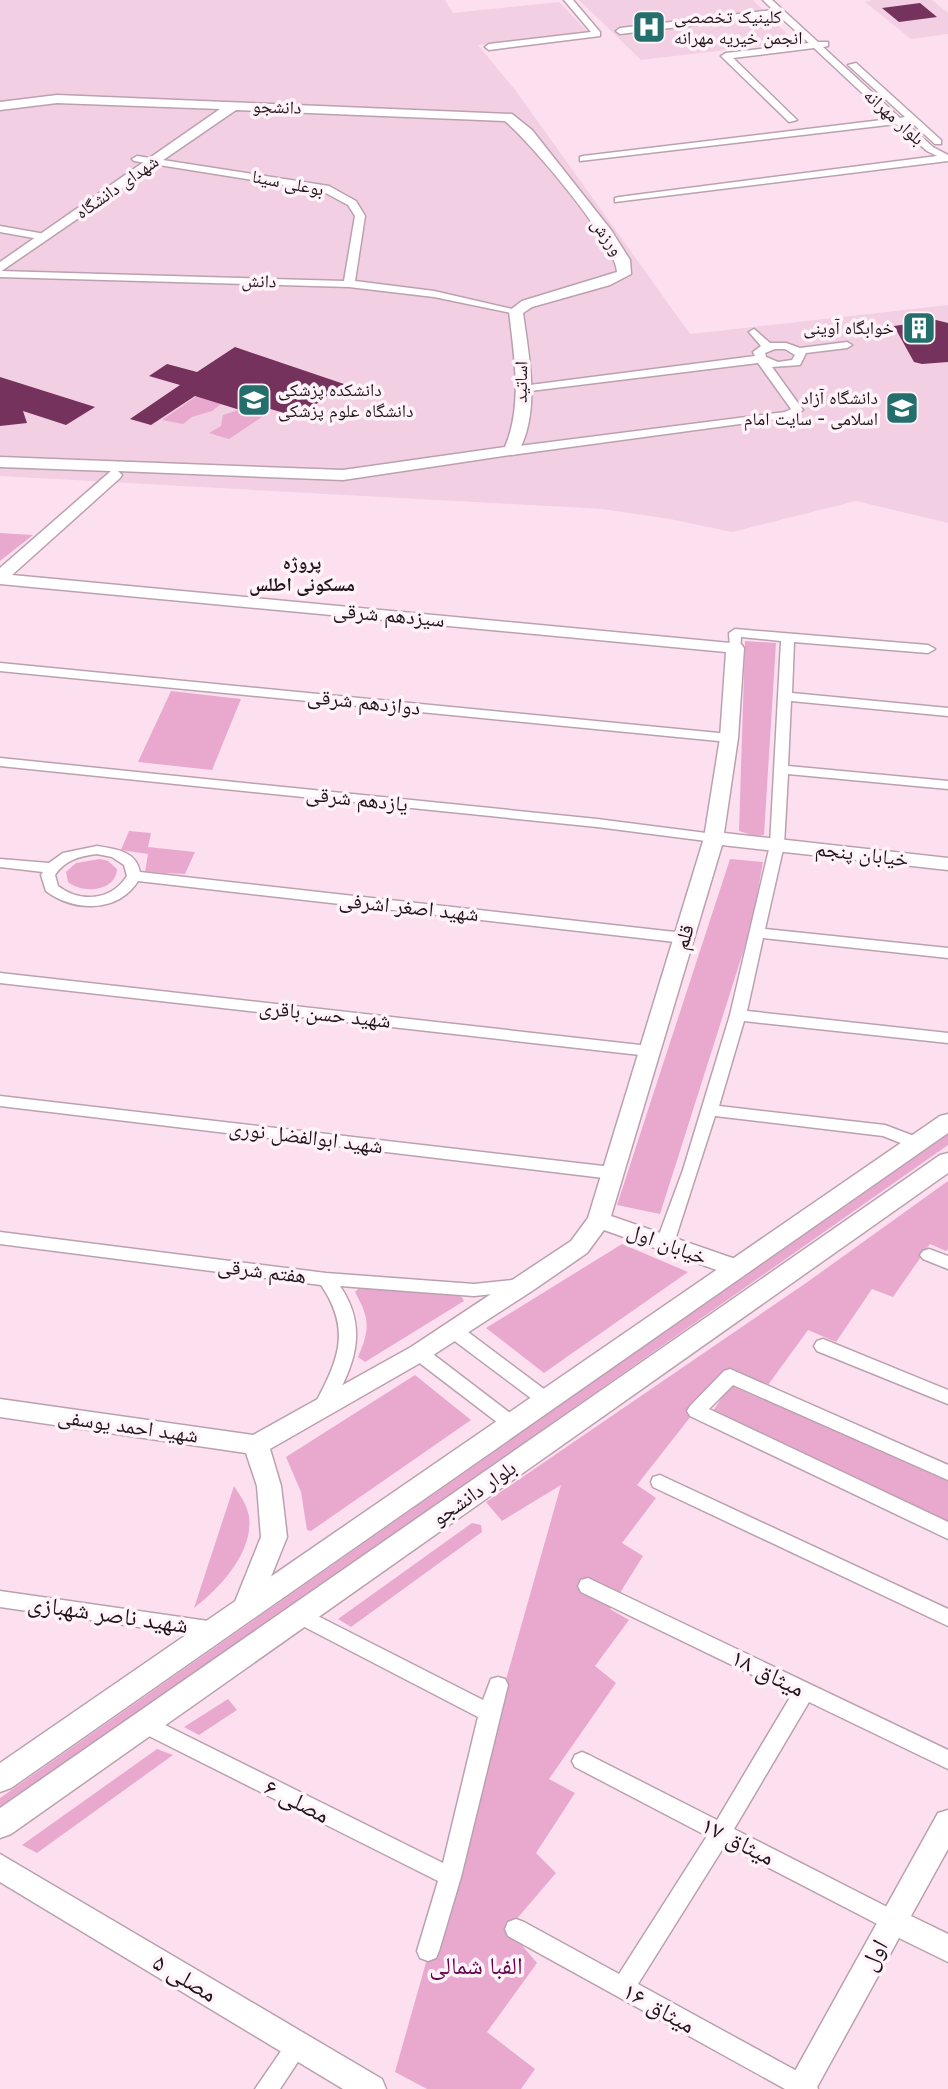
<svg xmlns="http://www.w3.org/2000/svg" width="948" height="2089" viewBox="0 0 948 2089" font-family="Inter,'Noto Naskh Arabic',sans-serif">
	<style>
		.built { fill: #f2cfe2 }
		.green { fill: #e9a9ce }
		.building { fill: #74325c }
		.lines { fill: none; stroke-linecap: round; stroke-linejoin: round }
		.minor-casing { stroke: #bba1af; stroke-width: 3 }
		.tertiary-casing { stroke: #bba1af; stroke-width: 3 }
		.secondary-casing { stroke: #bba1af; stroke-width: 3 }
		.minor { fill: #fff; fill-rule: evenodd }
		.tertiary { fill: #fff; fill-rule: evenodd }
		.secondary { fill: #fff; fill-rule: evenodd }
		.labels { text-anchor: middle; stroke-width: 7; stroke-linejoin: round; paint-order: stroke }
		.far-poi-label { font-size: 18px; fill: #1f151b; stroke: #fff3f9; text-anchor: start }
		.far-street-label { font-size: 18px; fill: #1f151b; stroke: #fff3f9 }
		.far-neighbourhood-label { font-size: 19px; font-weight: bold; fill: #1f151b; stroke: #fff3f9 }
		.street-label { font-size: 21px; fill: #1f151b; stroke: #fff3f9 }
		.near-street-label { font-size: 24px; fill: #1f151b; stroke: #fff3f9 }
		.near-park-label { font-size: 24px; fill: #620448; stroke: #fff3f9 }
	</style>
	<rect width="100%" height="100%" fill="#fde0f0"/>
	<path class="built" d="M0,0H445L453,13L559,2L587,31L478,45L516,91L690,334L948,305V523L856,501L732,532L670,519L603,509L0,476Z
		M579,0H753L795,42L641,60Z
		M872,0H932L948,13V34L911,39L865,2Z"/>
	<path class="green" d="M204,391L229,398L212,411L192,417L183,424L162,420Z
		M248,407L268,413L229,439L209,433L221,426L223,415Z
		M0,533L33,535L0,561Z
		M745,641L776,643L764,835L755,836L739,831Z
		M171,691L241,699L212,770L138,762Z
		M129,831L151,833L148,847L195,852L185,874L145,872L148,854L121,850Z
		M100,859L108,861L117,869C116,892 82,894 68,882L66,872L76,863Z
		M730,859L763,862L752,924L660,1214L617,1205Z
		M948,1134V1145L0,1811V1798Z
		M948,1181V1249L946,1251L930,1244L893,1297L872,1289L836,1342L808,1330L768,1385L732,1370L724,1374L637,1485L656,1498L622,1543L643,1556L610,1609L629,1620L595,1666L616,1683L549,1779L575,1793L536,1853L556,1873L508,1929L537,1963L487,2032L535,2069L521,2089H427L395,2072L561,1485L502,1521L486,1502L806,1283Z
		M622,1244L688,1272L544,1373L486,1328Z
		M362,1285L461,1296L464,1301L365,1362L358,1357C370,1329 370,1319 355,1292Z
		M415,1375L471,1420L311,1531L307,1530L301,1492L286,1457Z
		M730,1385L948,1481V1521L713,1411Z
		M234,1486C240,1495 247,1505 249,1516C254,1552 220,1588 194,1608Z
		M472,1523L481,1525L482,1532L351,1627L338,1619Z
		M228,1699L237,1710L199,1735L184,1727Z
		M157,1749L173,1755L37,1853L22,1845Z"/>
	<path class="building" d="M920,3L937,17L899,22L882,8Z
		M936,320L948,323V362L922,364L914,362L894,326Z
		M235,347L344,384L298,417L250,403L240,410L195,396L151,425L130,419L180,385L149,376L167,364L197,372Z
		M0,377L95,407L66,425L23,411L27,423L0,426Z"/>
	<g class="lines">
		<defs>
			<path id="minor" d="M564,0H573L600,32V36L489,50L485,47L489,44L591,32Z
				M763,0H772L818,42H828V46L823,47L900,118L905,117L848,65L856,63L941,140V144H935L911,122L906,123L933,147L948,155V161L615,202V198L619,197L937,156L927,151L896,124L580,161V157L583,156L890,119L814,48L733,58L797,120L789,122L721,56L726,53L809,43L778,15L620,34L616,31L620,28L773,10Z
				M137,156L329,186L356,201L365,216L355,281L434,291L521,311L516,314L434,297L349,287L0,277V271L344,281L355,216L348,205L322,191L134,161L132,159Z
				M0,226L45,234L50,237L45,240L0,232Z
				M754,329L770,343H786L800,348L847,342L852,345L847,348L806,353L800,365L772,367L803,410L792,417L511,455L505,451L511,447L785,412L791,409L758,363L522,392L516,389L522,386L755,356L753,352L761,346L749,332ZM775,349H785L795,355L792,360L778,362L766,357L765,353Z
				M735,629L928,645L935,649L928,653L794,642L792,693L948,708V716L791,701L788,766L948,781V789L788,774L784,845L765,929L948,948V958L763,938L747,1011L948,1033V1043L744,1021L719,1106L885,1125L922,1139L924,1143L916,1149L883,1136L715,1116L674,1243L671,1247H659L656,1243L683,1170L730,1015L770,845L781,641L741,637L740,651H730L729,633Z
				M0,663L729,734L736,738L729,742L0,671Z
				M0,758L597,819L714,834L721,838L714,842L597,827L0,766Z
				M97,846C116,849 136,851 140,872L684,933L692,938L684,943L138,881C118,913 74,912 46,891L41,875L43,872L0,867V859L49,863L63,853ZM97,854L112,857L124,865L127,876C111,901 80,903 58,886L55,875C65,860 80,856 97,854Z
				M0,973L649,1046L657,1051L649,1056L0,983Z
				M0,1096L612,1167L620,1173L612,1179L0,1106Z
				M0,1232L326,1273L474,1284L523,1279L529,1281L532,1285L529,1289L523,1291L474,1296L340,1286C371,1332 352,1369 328,1413L322,1415L316,1413L313,1408C337,1362 353,1332 321,1285L0,1244Z
				M929,1249L948,1256V1269L923,1259L920,1255L923,1251Z
				M454,1324L460,1326L552,1395L555,1400L552,1405L546,1407L540,1405L448,1336L445,1331L448,1326Z
				M823,1339L948,1390V1404L817,1351L814,1346L817,1341Z
				M419,1346L425,1348L518,1419L521,1424L518,1429L512,1431L506,1429L413,1358L410,1353L413,1348Z
				M730,1369L948,1465V1480L733,1385L709,1409L948,1522V1539L690,1416L687,1411L690,1406L724,1371Z
				M660,1475L948,1609V1626L653,1487L651,1482L653,1477Z
				M588,1578L948,1750V1769L809,1702L734,1829L901,1914L904,1921L901,1928L893,1931L885,1928L725,1845L638,1984L815,2081L818,2089H785L508,1936L505,1929L508,1922L516,1919L524,1922L619,1974L707,1836L575,1767L572,1761L575,1755L582,1752L589,1755L717,1820L792,1694L581,1592L578,1586L581,1580Z
				M0,1591L215,1622L222,1624L225,1630L222,1636L215,1638L0,1607Z
				M300,1607L483,1700L491,1679L498,1677L505,1679L508,1685L461,1877L439,1951L436,1958L428,1961L420,1958L417,1951L438,1881L137,1730L134,1724L137,1718L144,1715L151,1718L443,1863L478,1717L293,1621L290,1615L293,1609Z
				M298,2034L306,2038L309,2045L280,2089H255L290,2038Z"/>
			<path id="tertiary" d="M57,95L512,114L532,130L611,230L630,260L631,274L610,285L532,307L523,313C529,357 541,414 517,454L343,480L118,471L122,475L120,478L12,575L741,644L744,648L738,738L724,833L948,858V870L722,845L611,1216L744,1262L748,1268L744,1274L736,1276L728,1274L604,1230L587,1253L532,1291L427,1359L270,1449L281,1486L287,1537L258,1609L254,1617L245,1620L236,1617L232,1609L261,1537L257,1486L246,1453L0,1417V1399L253,1435L411,1347L571,1241L588,1218L704,838L720,738L726,652L0,584V568L111,471L0,467V457L343,470L505,447C523,405 514,355 509,311L522,301L617,272C615,241 531,143 505,121L236,110L0,272V262L220,109L57,103L0,110V102Z
				M948,1810V1849L911,1916L948,1934V1962L899,1938L816,2089H785L938,1813Z
				M0,1854L382,2079L386,2089H343L0,1882Z"/>
			<path id="secondary" d="M948,1114V1133L11,1788L0,1792V1763L940,1116Z
				M948,1153V1173L11,1834L0,1838V1808L940,1155Z"/>
		</defs>
		<use href="#minor" class="minor-casing"/>
		<use href="#tertiary" class="tertiary-casing"/>
		<use href="#secondary" class="secondary-casing"/>
		<use href="#minor" class="minor"/>
		<use href="#tertiary" class="tertiary"/>
		<use href="#secondary" class="secondary"/>
	</g>
	<defs>
		<symbol id="hospital-square" viewBox="-11 -11 22 22"><rect x="-9" y="-9" width="18" height="18" rx="4" fill="#246f6c" stroke="#fff3f9"/><path d="M-5-5h3v3.5h4V-5h3V5h-3V1.5h-4V5h-3Z" fill="#fff"/></symbol>
		<symbol id="building-square" viewBox="-11 -11 22 22"><rect x="-9" y="-9" width="18" height="18" rx="4" fill="#246f6c" stroke="#fff3f9"/><path d="M-4-6H4V6H1V3H-1V6H-4ZM-2.5-4.3h1.7v1.8h-1.7ZM.8-4.3h1.7v1.8H.8ZM-2.5-1h1.7V.8h-1.7ZM.8-1h1.7V.8H.8Z" fill="#fff"/></symbol>
		<symbol id="university-square" viewBox="-11 -11 22 22"><rect x="-9" y="-9" width="18" height="18" rx="4" fill="#246f6c" stroke="#fff3f9"/><path d="M0-5L7-2L0 1L-7-2ZM-4 1L0 2.5L4 1V4Q0 6-4 4Z" fill="#fff"/></symbol>
	</defs>
	<g fill-rule="evenodd">
		<use href="#hospital-square" x="630" y="8" width="38" height="38"/>
		<use href="#building-square" x="900" y="309" width="38" height="38"/>
		<use href="#university-square" x="235" y="381" width="38" height="38"/>
		<use href="#university-square" x="883" y="389" width="38" height="38"/>
	</g>
	<g class="labels">
		<g class="far-poi-label">
			<text x="674" y="23">کلینیک تخصصی<tspan x="674" dy="21">انجمن خیریه مهرانه</tspan></text>
			<text x="894" y="334" text-anchor="end">خوابگاه آوینی</text>
			<text x="278" y="396">دانشکده پزشکی<tspan x="278" dy="21">دانشگاه علوم پزشکی</tspan></text>
			<text x="878" y="404" text-anchor="end">دانشگاه آزاد<tspan x="878" dy="21">اسلامی - سایت امام</tspan></text>
		</g>
		<g class="far-street-label">
			<text transform="translate(277 107) rotate(2)" y="6">دانشجو</text>
			<text transform="translate(894 117) rotate(42)" y="6">بلوار مهرانه</text>
			<text transform="translate(288 183) rotate(11)" y="6">بوعلی سینا</text>
			<text transform="translate(117 187) rotate(-35)" y="6">شهدای دانشگاه</text>
			<text transform="translate(607 237) rotate(55)" y="6">ورزش</text>
			<text transform="translate(259 281) rotate(2)" y="6">دانش</text>
			<text transform="translate(521 382) rotate(-89)" y="6">اساتید</text>
		</g>
		<g class="far-neighbourhood-label">
			<text x="302" y="569">پروژه<tspan x="302" dy="22">مسکونی اطلس</tspan></text>
		</g>
		<g class="street-label">
			<text transform="translate(389 615) rotate(5)" y="7">سیزدهم شرقی</text>
			<text transform="translate(364 702) rotate(6)" y="7">دوازدهم شرقی</text>
			<text transform="translate(357 799) rotate(6)" y="7">یازدهم شرقی</text>
			<text transform="translate(862 854) rotate(7)" y="7">خیابان پنجم</text>
			<text transform="translate(409 907) rotate(6)" y="7">شهید اصغر اشرفی</text>
			<text transform="translate(684 937) rotate(-73)" y="7">قلم</text>
			<text transform="translate(325 1014) rotate(6)" y="7">شهید حسن باقری</text>
			<text transform="translate(306 1137) rotate(7)" y="7">شهید ابوالفضل نوری</text>
			<text transform="translate(667 1244) rotate(20)" y="7">خیابان اول</text>
			<text transform="translate(262 1271) rotate(7)" y="7">هفتم شرقی</text>
			<text transform="translate(128 1426) rotate(8)" y="7">شهید احمد یوسفی</text>
			<text transform="translate(474 1493) rotate(-35)" y="7">بلوار دانشجو</text>
		</g>
		<g class="near-street-label">
			<text transform="translate(108 1614) rotate(8)" y="8">شهید ناصر شهبازی</text>
			<text transform="translate(768 1673) rotate(26)" y="8">میثاق ۱۸</text>
			<text transform="translate(297 1801) rotate(27)" y="8">مصلی ۶</text>
			<text transform="translate(738 1841) rotate(27)" y="8">میثاق ۱۷</text>
			<text transform="translate(874 1955) rotate(-61)" y="8">اول</text>
			<text transform="translate(185 1978) rotate(31)" y="8">مصلی ۵</text>
			<text transform="translate(659 2008) rotate(29)" y="8">میثاق ۱۶</text>
		</g>
		<g class="near-park-label">
			<text x="476" y="1974">الفبا شمالی</text>
		</g>
	</g>
</svg>
